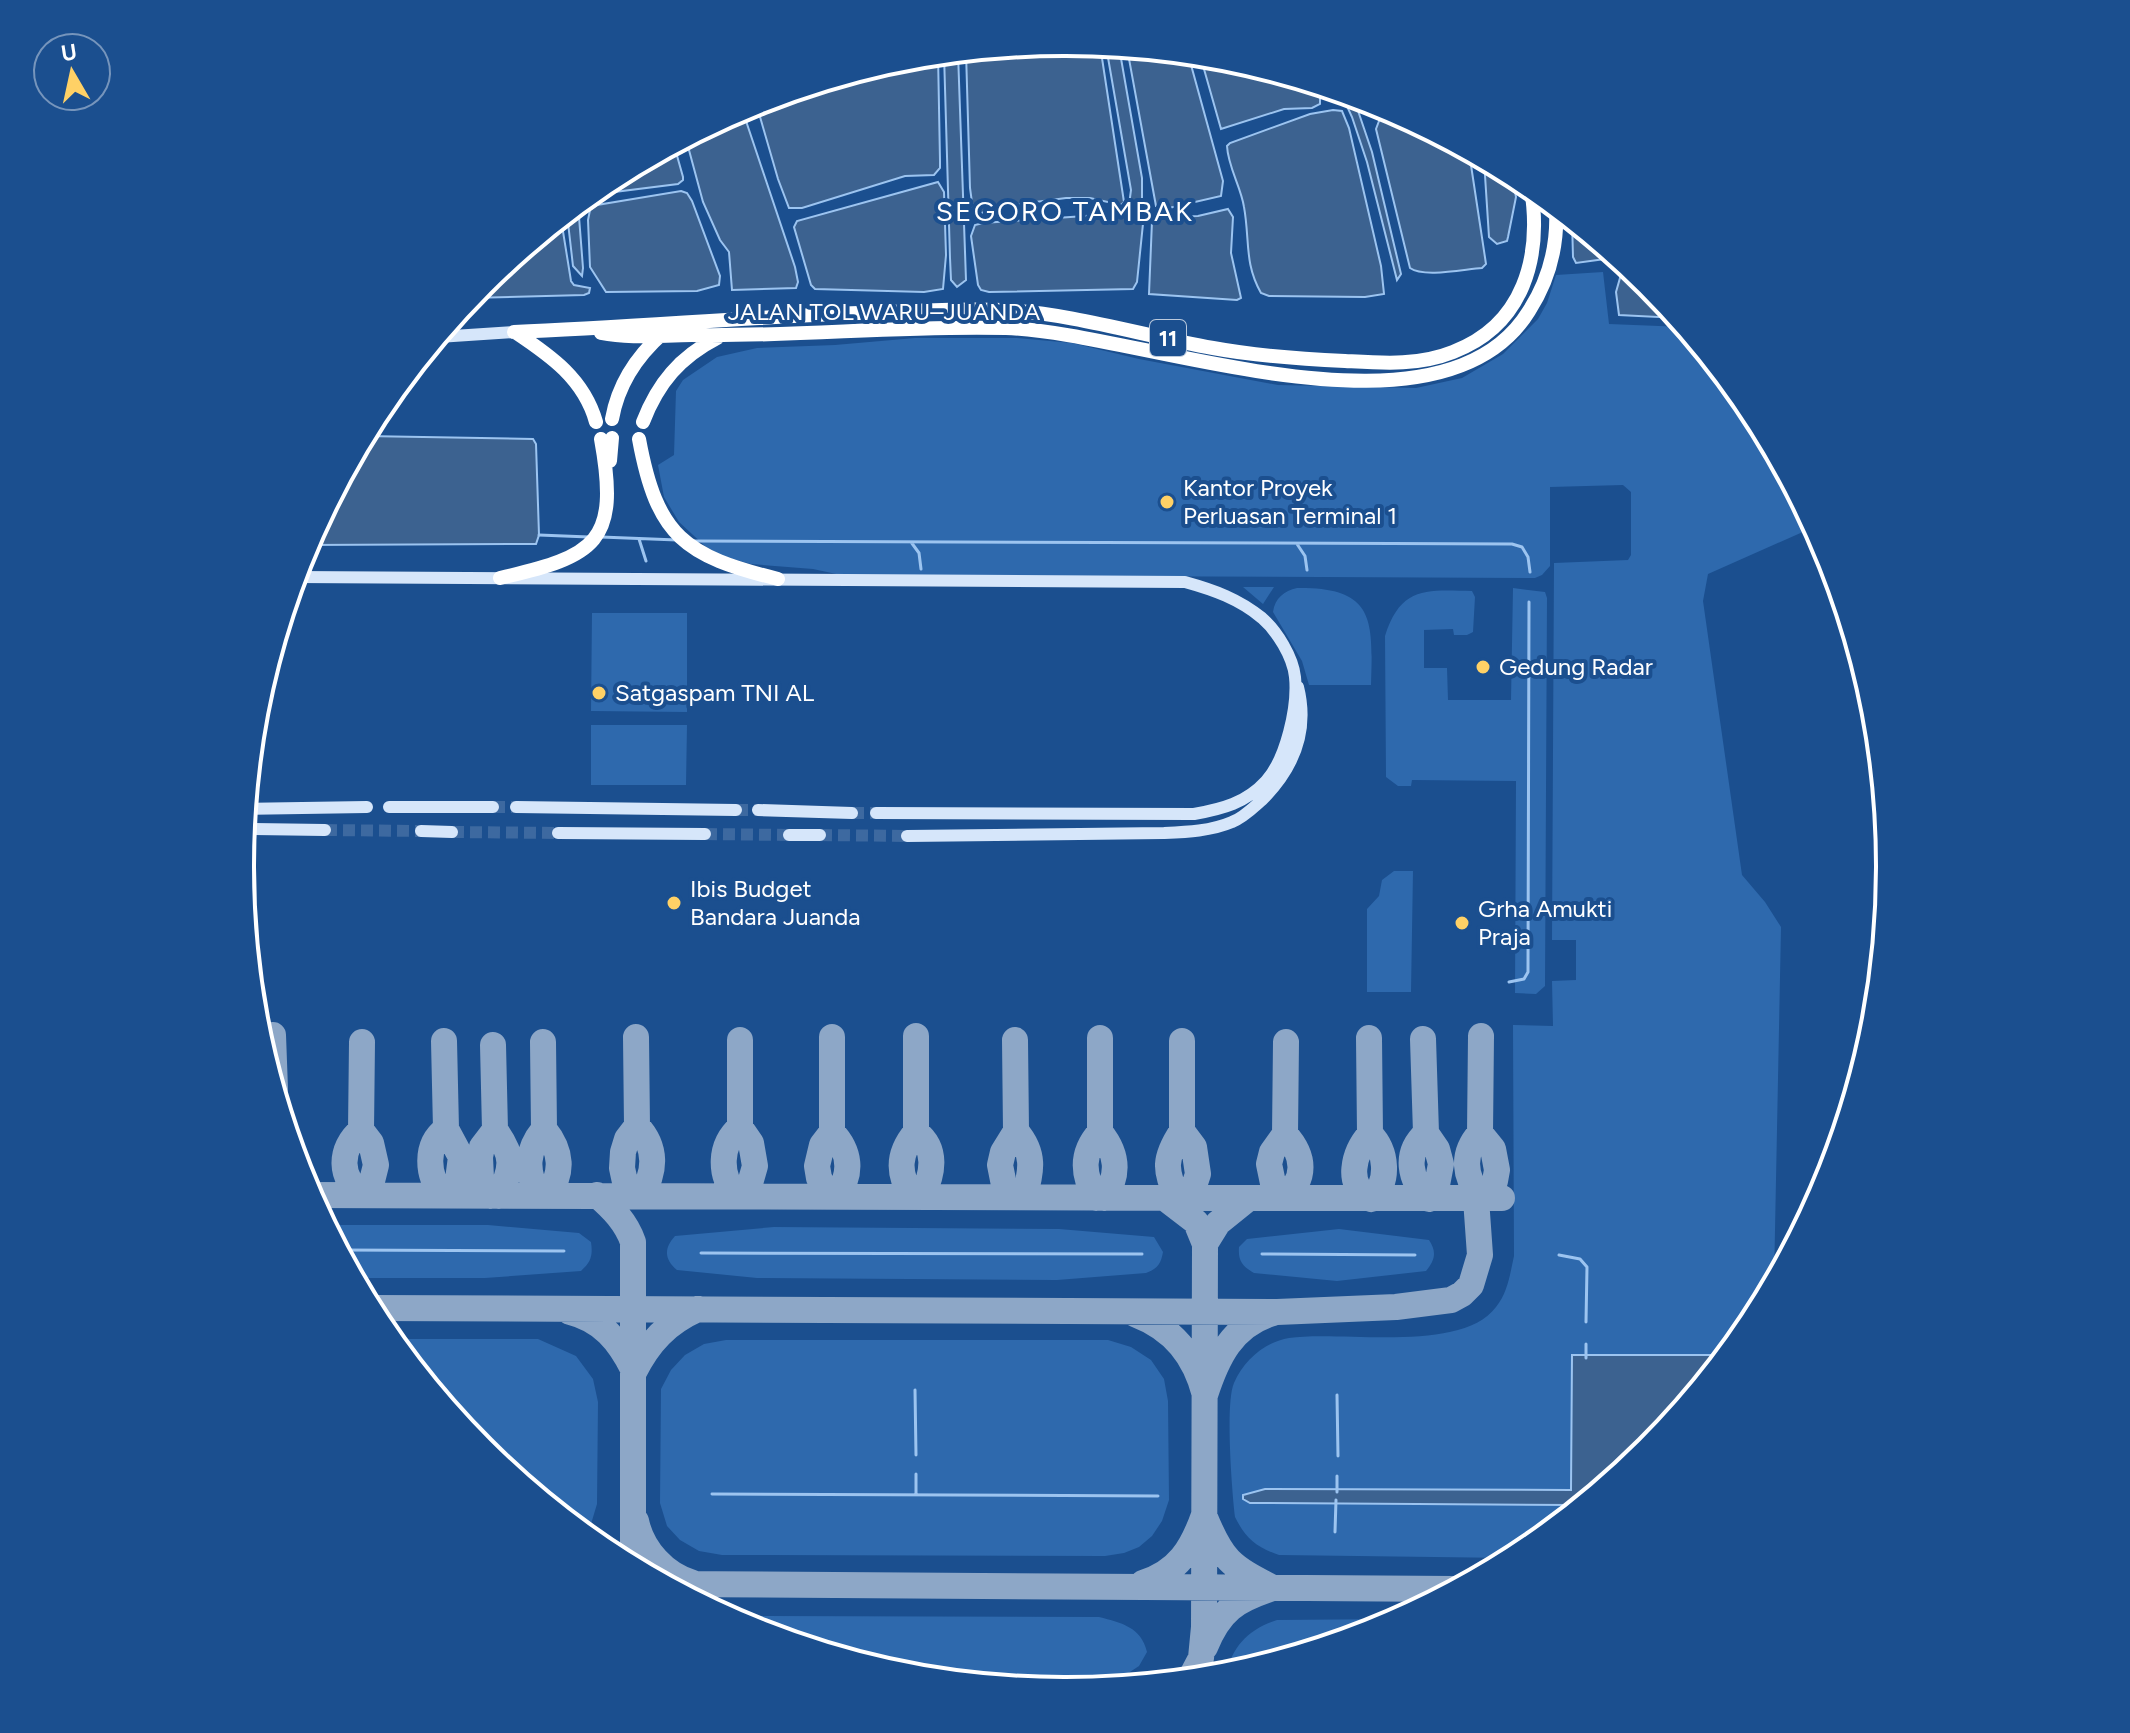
<svg xmlns="http://www.w3.org/2000/svg" width="2130" height="1733" viewBox="0 0 2130 1733" font-family="Figtree,sans-serif">
	<style>
		.green { fill: #2e69ad }
		.water { fill: #3c6290; stroke: #9cc4f0; stroke-width: 2 }
		.lines { fill: none; stroke-linecap: round; stroke-linejoin: round }
		.stream { stroke: #9cc4f0; stroke-width: 3 }
		.taxiway { stroke: #8da7c7; stroke-width: 26 }
		.secondary-tunnel { stroke: #3d69a0; stroke-width: 12; stroke-dasharray: 12 6; stroke-linecap: butt }
		.secondary { stroke: #d6e6fa; stroke-width: 12 }
		.highway { stroke: #fff; stroke-width: 14 }
		.poi-dot { fill: #ffd166; stroke: #1b4f8f; stroke-width: 3 }
		.labels { text-anchor: middle; stroke-width: 8; stroke-linejoin: round; paint-order: stroke }
		.shield { fill: #1b4f8f; stroke: #bbcadd; stroke-width: 2 }
		.shield-label { font-size: 22px; font-weight: bold; fill: #fff }
		.street-label { font-size: 24px; fill: #fff; stroke: #1b4f8f }
		.poi-label { font-size: 24px; fill: #fff; stroke: #1b4f8f; text-anchor: start }
		.quarter-label { font-size: 28px; letter-spacing: 2px; fill: #fff; stroke: #1b4f8f }
		.rim { fill: none; stroke: #fff; stroke-width: 4 }
	</style>
	<rect width="100%" height="100%" fill="#1b4f8f"/>
	<path class="green" d="M1603,272L1609,324L1684,327L1751,409L1814,527L1708,574L1703,601L1742,875L1765,902L1781,927L1774,1281L1750,1325L1648,1450L1523,1552L1511,1558L1279,1555C1256,1547 1246,1539 1235,1517C1232,1492 1225,1403 1234,1383C1244,1360 1265,1342 1289,1338C1341,1330 1461,1354 1496,1307C1508,1292 1510,1274 1514,1256L1513,1025L1553,1026L1552,981L1576,980V940H1552L1554,563L1628,560L1631,555V492L1623,485L1550,487V566L1542,575L1535,578L841,575L813,569L751,564L725,557L706,547L679,522L664,497L658,465L674,455L676,391L683,380L717,357L757,348L835,345L915,338H1017L1072,343L1139,359L1278,385L1416,388L1462,378L1503,354L1538,319L1547,303L1556,275Z
		M1243,587H1274L1263,604Z
		M1297,588C1375,587 1373,620 1371,685H1309L1302,661L1273,612C1275,598 1284,591 1297,588Z
		M1513,588L1545,592L1547,598L1545,986L1536,994L1515,993L1516,781L1412,780L1411,786H1398L1386,777L1385,636C1401,586 1426,590 1472,591L1475,597L1473,632L1467,635H1454L1453,629L1424,630V668H1447L1448,700H1511Z
		M592,613H687V712L591,711Z
		M591,725H687L686,785H591Z
		M1394,871H1413L1411,992H1367V909L1379,896L1382,880Z
		M326,1225H488L579,1233L591,1242C593,1256 591,1262 581,1271L485,1278H354Z
		M774,1227L1059,1229L1154,1237L1163,1252C1161,1264 1157,1269 1146,1273L1057,1280L757,1278L677,1270C664,1259 664,1248 675,1236Z
		M1339,1229L1429,1240C1437,1252 1435,1260 1426,1271L1337,1281L1254,1273C1242,1266 1238,1261 1239,1247L1247,1239Z
		M392,1339H538L576,1356L593,1379L598,1402L597,1504L591,1524L583,1533L482,1449Z
		M726,1340H1108L1131,1347L1151,1360L1164,1379L1168,1401L1169,1500L1162,1521L1152,1536L1139,1547L1124,1553L1105,1556L722,1555L699,1551L680,1540L667,1526L660,1503L661,1389L671,1370L685,1355L704,1344Z
		M726,1616L1099,1617C1122,1623 1141,1627 1147,1652L1139,1666L1107,1687L1065,1691L904,1675L749,1628Z
		M1398,1619L1380,1628L1226,1675C1232,1646 1249,1629 1277,1620Z"/>
	<path class="water" d="M1065,42L1100,45L1124,202L1121,205L1090,198H1066L1004,206L978,214L973,210L970,188L966,52Z
		M1106,46L1119,47L1142,178V207L1129,205L1131,190Z
		M1127,48L1188,54L1223,181L1221,196L1169,208L1156,206Z
		M958,53L966,280L957,287L951,280L950,258L944,54Z
		M938,54L940,161V168L934,175L905,176L802,208H789L778,179L756,103L905,58Z
		M1200,55L1226,58L1315,85L1320,94V104L1312,108L1284,109L1221,129Z
		M1341,93L1353,96L1372,152L1401,274L1397,280L1367,162L1352,117Z
		M742,109L795,267L798,282L796,288L732,290L729,252L720,240L703,202L686,139Z
		M1333,110L1342,111L1349,128L1381,266L1384,294L1365,297L1269,296L1261,293C1244,263 1250,240 1244,207C1241,187 1228,167 1227,146L1230,143L1310,114Z
		M1399,114L1469,152L1486,264L1482,268C1465,269 1424,278 1410,268L1376,129L1379,121L1387,115Z
		M674,145L683,177V180L678,184L590,195L607,181Z
		M1484,160L1512,175L1516,197L1508,237L1507,241L1497,244L1489,237Z
		M938,182L944,192L946,255L943,289L924,292L815,289L811,285L794,227L797,221Z
		M681,191L687,193L692,201L720,276L719,285L697,291L606,292L590,267L588,220L590,210L597,205Z
		M578,204L583,268L582,276L573,266L567,214Z
		M1228,209L1233,217L1231,253L1241,298L1237,300L1149,294L1152,221L1160,217L1198,216Z
		M1126,210L1144,214L1137,282L1133,289L989,292L981,290L978,285L971,236L975,225L983,223L1114,214Z
		M561,219L571,281L574,285L590,288L589,293L584,295L470,298L482,283Z
		M1572,221L1613,255L1612,258L1576,263L1573,257Z
		M1628,267L1648,284L1677,318L1619,315L1616,292L1622,271Z
		M365,436L533,439L536,444L539,535L536,544L307,545Z
		M1572,1355H1725L1648,1450L1571,1513L1570,1505L1265,1503H1250L1243,1499V1495L1265,1489L1571,1490Z"/>
	<g class="lines">
		<path class="stream" d="M539,535L589,537
			M601,537L677,540
			M639,539L646,561
			M693,541L1512,544L1522,547L1528,557L1530,572
			M911,542L919,553L921,569
			M1297,544L1305,556L1307,570
			M1509,982L1524,979L1528,972L1529,602
			M340,1250L564,1251
			M701,1253L1142,1254
			M1262,1254L1415,1255
			M1559,1255L1580,1259L1587,1267L1586,1322
			M1586,1344V1358
			M915,1390L916,1455
			M1337,1395L1338,1456
			M916,1474V1495
			M1337,1492V1476
			M535,1493H547
			M712,1494L1158,1496
			M1335,1532L1336,1500
			M1019,1686L1085,1687"/>
		<path class="taxiway" d="M273,1035L275,1089
			M1481,1036L1480,1133L1493,1149L1497,1170L1495,1181L1486,1198
			M1100,1038V1132C1118,1154 1120,1174 1104,1198
			M1369,1038L1370,1134C1387,1151 1390,1182 1371,1199C1344,1186 1354,1152 1370,1134
			M1423,1039L1426,1133L1437,1149L1441,1164L1436,1190L1429,1199C1409,1180 1404,1153 1426,1133
			M740,1040V1127L751,1143L755,1166L749,1187L743,1195
			M444,1041L446,1129L461,1157L458,1180L451,1195
			M1182,1041V1131L1194,1147L1198,1174L1194,1186L1185,1199
			M543,1042L544,1129C562,1151 564,1173 547,1196
			M637,1126C657,1147 656,1172 641,1195
			M361,1130C339,1148 338,1180 364,1195L371,1185L376,1165L371,1143L361,1130L362,1042
			M495,1130C514,1156 513,1167 499,1196
			M1016,1131C1035,1153 1032,1171 1024,1197
			M832,1132C850,1151 853,1173 837,1195
			M916,1132C938,1149 933,1174 922,1196
			M1480,1133C1461,1154 1464,1177 1481,1198
			M1285,1134C1305,1156 1307,1179 1283,1198L1274,1188L1269,1164L1272,1152L1285,1134L1286,1042
			M310,1195L1249,1198
			M443,1195C427,1176 424,1145 446,1129
			M597,1195C613,1209 626,1222 633,1242V1566
			M634,1195L625,1182L622,1168L623,1152L627,1139L637,1126L636,1037
			M736,1195C719,1175 719,1145 740,1127
			M828,1195L819,1178L817,1166L822,1145L832,1132V1037
			M491,1196L481,1178L480,1157L482,1147L495,1130L493,1045
			M539,1196C525,1171 526,1151 544,1129
			M912,1196C897,1173 898,1153 916,1132V1036
			M1011,1197L1004,1185L1000,1165L1003,1152L1016,1131L1015,1040
			M1096,1198C1082,1174 1081,1153 1100,1132
			M1166,1199L1196,1222L1205,1244L1204,1627L1201,1658L1190,1679
			M1178,1199C1164,1170 1164,1158 1182,1131
			M1205,1244L1218,1223L1249,1198H1502
			M371,1308L1277,1312L1396,1307L1451,1300L1462,1294L1471,1285L1480,1255L1476,1199
			M570,1312C602,1320 619,1341 633,1369
			M1135,1314C1174,1329 1195,1356 1205,1395C1217,1358 1232,1325 1273,1313
			M634,1372C649,1342 667,1323 698,1309
			M636,1521C642,1550 665,1575 693,1583
			M1143,1583C1178,1572 1192,1549 1204,1515C1222,1560 1230,1566 1273,1588C1236,1600 1220,1610 1205,1647
			M666,1584L1455,1589"/>
		<path class="secondary-tunnel" d="M493,807H516
			M736,810H758
			M852,813H876
			M325,830L421,831
			M452,832L558,833
			M705,834L789,835
			M820,835L907,836"/>
		<path class="secondary" d="M438,337L514,332
			M295,577L1185,582C1214,590 1239,599 1262,618C1277,631 1293,657 1295,677C1298,707 1286,759 1266,781C1246,803 1222,809 1194,814L876,813
			M389,807H493
			M516,807L736,810
			M246,809L367,807
			M758,810L852,813
			M244,829L325,830
			M421,831L452,832
			M558,833L705,834
			M789,835H820
			M907,836L1164,833C1187,832 1211,831 1232,822C1243,818 1253,808 1262,800C1293,769 1309,731 1298,687"/>
		<path class="highway" d="M514,332C637,327 760,316 883,312C923,311 964,308 1004,310C1075,314 1144,336 1213,348C1256,356 1301,359 1345,361C1382,363 1418,366 1453,352C1524,325 1542,257 1531,188
			M515,332C551,356 584,379 596,422
			M601,333C630,339 663,335 692,335C797,337 901,325 1006,328C1139,332 1440,455 1529,311C1549,280 1558,245 1556,208
			M612,419C618,385 637,356 663,333
			M643,422C658,383 680,357 717,338
			M639,439C657,537 685,556 778,579
			M610,461L612,438
			M500,578C596,556 620,543 601,439"/>
	</g>
	<g class="poi-dot">
		<circle cx="1167" cy="502" r="8"/>
		<circle cx="1483" cy="667" r="8"/>
		<circle cx="599" cy="693" r="8"/>
		<circle cx="674" cy="903" r="8"/>
		<circle cx="1462" cy="923" r="8"/>
	</g>
	<g class="labels">
		<rect class="shield" x="1150" y="320" width="36" height="36" rx="6"/>
		<g class="shield-label">
			<text x="1168" y="346">11</text>
		</g>
		<g class="street-label">
			<text x="884" y="320">JALAN TOL WARU–JUANDA</text>
		</g>
		<g class="poi-label">
			<text x="1183" y="496">Kantor Proyek<tspan x="1183" dy="28">Perluasan Terminal 1</tspan></text>
			<text x="1499" y="675">Gedung Radar</text>
			<text x="615" y="701">Satgaspam TNI AL</text>
			<text x="690" y="897">Ibis Budget<tspan x="690" dy="28">Bandara Juanda</tspan></text>
			<text x="1478" y="917">Grha Amukti<tspan x="1478" dy="28">Praja</tspan></text>
		</g>
		<g class="quarter-label">
			<text x="1065" y="221">SEGORO TAMBAK</text>
		</g>
	</g>
	<path d="M0 0H2130V1733H0ZM1064 56H1066A810 810 0 0 1 1876 866V867A810 810 0 0 1 1066 1677H1064A810 810 0 0 1 254 867V866A810 810 0 0 1 1064 56Z" fill="#1b4f8f" fill-rule="evenodd"/>
	<path class="rim" d="M1064 56H1066A810 810 0 0 1 1876 866V867A810 810 0 0 1 1066 1677H1064A810 810 0 0 1 254 867V866A810 810 0 0 1 1064 56Z"/>
	<g transform="translate(72 72) rotate(351)"><circle r="38" fill="#1b4f8f" stroke="#7695bc" stroke-width="2"/>
	<path d="M0-6L14 30L0 20L-14 30Z" fill="#ffd166"/>
	<text y="-12" font-size="22" font-weight="bold" text-anchor="middle" fill="#ffffff">U</text>
	</g>
</svg>
